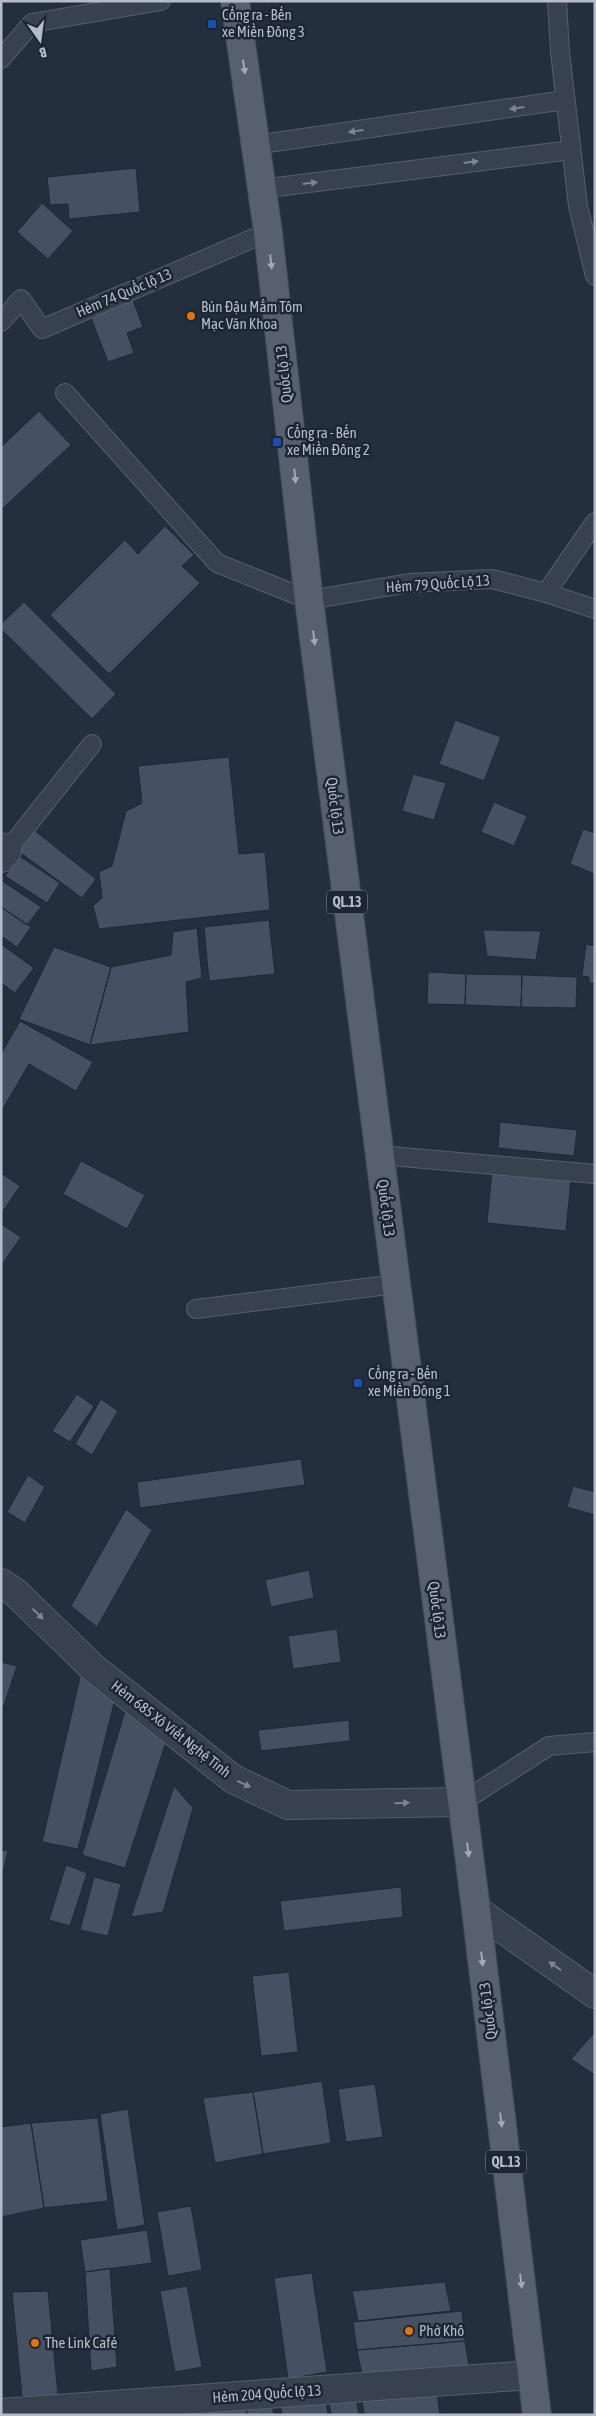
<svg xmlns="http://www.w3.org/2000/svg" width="596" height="2416" viewBox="0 0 596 2416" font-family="'Asap Condensed',sans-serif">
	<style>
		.building { fill: #455162; stroke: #1f2835 }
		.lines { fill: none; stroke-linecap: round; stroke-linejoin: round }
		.service-casing { stroke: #565f6c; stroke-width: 20 }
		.minor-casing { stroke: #565f6c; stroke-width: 30 }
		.primary-casing { stroke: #414a57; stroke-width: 30 }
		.service { stroke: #38414e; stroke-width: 18 }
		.minor { stroke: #38414e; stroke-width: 28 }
		.primary { stroke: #56606e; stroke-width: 28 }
		.oneway { fill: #a1aab7 }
		.oneway2 { fill: #7c8592 }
		.transit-dot { fill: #1a4fb4; stroke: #1d2633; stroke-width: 2 }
		.food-dot { fill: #e8710a; stroke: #1d2633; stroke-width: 2 }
		.labels { text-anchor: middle; stroke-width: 5; stroke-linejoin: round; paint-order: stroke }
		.shield { fill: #1d2633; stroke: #878f9c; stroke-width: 1 }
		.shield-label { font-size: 14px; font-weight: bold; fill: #b4bcc9 }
		.poi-label { font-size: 15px; fill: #b4bcc9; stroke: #1d2633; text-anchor: start }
		.street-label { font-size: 15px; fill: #b4bcc9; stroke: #1d2633 }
	</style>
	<rect width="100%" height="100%" fill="#242f3e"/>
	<path class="building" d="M136,168L140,212L69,219L68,204L50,205L47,177Z
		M42,203L73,231L48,259L17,232Z
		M131,295L143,327L127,333L134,353L108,362L88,310Z
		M39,411L71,445L1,510V447Z
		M165,526L194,555L182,566L200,583L109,674L50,615L125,540L138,554Z
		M24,602L116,694L92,719L1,629V624Z
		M455,720L501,737L484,781L439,764Z
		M229,757L239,854L265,852L270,910L99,929L93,906L102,898L99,872L112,866L126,811L142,803L138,766Z
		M413,774L446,783L434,820L402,811Z
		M494,802L527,816L514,846L481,832Z
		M583,829L595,833V874L570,864Z
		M34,830L96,879L82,898L18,851Z
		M19,856L60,883L47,903L5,876Z
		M1,880L41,907L27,925L1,907Z
		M1,907L31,927L17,947L1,936Z
		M269,920L275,974L209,981L204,927Z
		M197,928L202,978L186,982L189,1032L90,1045L111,967L171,955L173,932Z
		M483,930L541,931L536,960L487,956Z
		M1,944L34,968L15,993L1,983Z
		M586,944L595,946V983H589V977L582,976Z
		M54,947L111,967L90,1045L19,1019Z
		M428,972L466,974L465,1005L427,1004Z
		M466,974L522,975L521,1007L465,1005Z
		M522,975L577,977L576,1008L521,1007Z
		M20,1021L93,1062L76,1091L29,1064L1,1112V1054Z
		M500,1122L577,1130L574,1156L498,1148Z
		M81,1161L145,1195L127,1229L63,1194Z
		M492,1171L571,1179L566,1231L487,1223Z
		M1,1173L20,1186L1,1214Z
		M1,1224L21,1237L1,1266Z
		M77,1394L94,1406L70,1442L52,1431Z
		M101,1399L118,1411L92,1455L75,1444Z
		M301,1459L305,1485L140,1508L137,1482Z
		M28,1475L45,1487L25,1523L7,1512Z
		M573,1486L595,1492V1515L567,1507Z
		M126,1509L152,1530L97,1627L71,1606Z
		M309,1570L314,1598L271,1607L265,1580Z
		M337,1629L341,1662L293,1669L288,1636Z
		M1,1662L17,1666L1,1714Z
		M81,1673L116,1695L78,1849L42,1842Z
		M125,1711L167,1739L125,1868L82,1855Z
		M349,1720L350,1741L261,1751L258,1730Z
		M174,1786L193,1808L163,1912L131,1917Z
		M1,1850L8,1851L3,1872H1Z
		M66,1865L87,1873L70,1926L49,1920Z
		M94,1877L121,1884L108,1936L80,1930Z
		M401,1887L403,1917L284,1931L280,1901Z
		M289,1972L298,2052L261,2056L252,1976Z
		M595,2032V2075L571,2059Z
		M322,2081L331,2143L263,2154L253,2092Z
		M375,2084L383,2137L346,2142L338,2089Z
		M253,2092L263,2154L215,2163L203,2098Z
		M128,2109L145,2225L117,2230L100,2114Z
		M98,2118L108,2201L44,2208L31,2123Z
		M31,2123L44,2208L1,2217V2127Z
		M191,2206L202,2270L168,2276L157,2212Z
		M147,2230L152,2263L85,2272L80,2240Z
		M110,2268L117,2367L91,2371L85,2272Z
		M312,2273L327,2372L288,2379L274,2278Z
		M445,2282L451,2311L358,2321L352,2291Z
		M187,2286L202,2367L175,2372L160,2291Z
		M48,2291L58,2395L22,2397L12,2292Z
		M462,2311L465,2341L357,2350L353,2322Z
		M465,2341L469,2366L362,2375L357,2350Z
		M436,2387L440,2415H364L362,2399Z
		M326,2398L328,2415H282L280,2404Z
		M356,2398L359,2415H331L329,2402Z
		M271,2400L274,2415H247L246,2404Z
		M246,2404L247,2415H208L207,2411Z"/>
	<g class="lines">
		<defs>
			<path id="service" d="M557,1L560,52L578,206L595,276
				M1,59L32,23L161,1
				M254,145L565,100
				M261,189L571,150
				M1,322L21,299L42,329L268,232
				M65,393L217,563L309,600L409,583L492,579L546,593L595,609
				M546,593L595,522
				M7,851L92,744
				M379,1155L595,1174
				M196,1309L396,1284
				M462,1802L549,1746L595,1742"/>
			<path id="minor" d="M1,847L7,851L1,858
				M1,1583L16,1593L92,1667L233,1779L288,1805L462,1802
				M476,1910L595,1994
				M1,2413L532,2375"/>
			<path id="primary" d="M235,1L268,232L309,600L476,1910L537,2415"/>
		</defs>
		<use href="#service" class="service-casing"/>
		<use href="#minor" class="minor-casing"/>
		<use href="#primary" class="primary-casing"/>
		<use href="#service" class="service"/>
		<use href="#minor" class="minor"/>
		<use href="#primary" class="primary"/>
	</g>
	<defs><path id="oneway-solid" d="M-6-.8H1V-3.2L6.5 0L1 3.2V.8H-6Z" transform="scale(1.25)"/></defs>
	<g class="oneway">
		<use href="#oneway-solid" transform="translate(244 67) rotate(82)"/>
		<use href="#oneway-solid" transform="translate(271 262) rotate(84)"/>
		<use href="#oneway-solid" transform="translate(295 476) rotate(84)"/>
		<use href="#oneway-solid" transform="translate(314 638) rotate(83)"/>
		<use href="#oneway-solid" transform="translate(468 1850) rotate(83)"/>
		<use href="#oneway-solid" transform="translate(482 1959) rotate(83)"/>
		<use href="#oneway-solid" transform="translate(501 2120) rotate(83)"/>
		<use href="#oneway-solid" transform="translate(521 2281) rotate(83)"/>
	</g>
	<g class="oneway2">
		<use href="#oneway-solid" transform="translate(517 108) rotate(172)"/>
		<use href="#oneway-solid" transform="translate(356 131) rotate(172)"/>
		<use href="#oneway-solid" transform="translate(471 162) rotate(-7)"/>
		<use href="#oneway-solid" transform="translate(310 183) rotate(-7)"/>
		<use href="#oneway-solid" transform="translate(38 1614) rotate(44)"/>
		<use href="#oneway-solid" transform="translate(244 1784) rotate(25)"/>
		<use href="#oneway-solid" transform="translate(402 1803) rotate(-1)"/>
		<use href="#oneway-solid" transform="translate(555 1966) rotate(-145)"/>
	</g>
	<g class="transit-dot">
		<rect x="207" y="19" width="10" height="10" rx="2.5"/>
		<rect x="272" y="437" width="10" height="10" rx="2.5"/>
		<rect x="353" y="1378" width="10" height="10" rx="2.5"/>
	</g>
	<g class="food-dot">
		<circle cx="191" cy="316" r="5"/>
		<circle cx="409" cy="2331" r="5"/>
		<circle cx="35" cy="2343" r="5"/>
	</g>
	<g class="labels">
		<g class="shield">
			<rect x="327" y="890.5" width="40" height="23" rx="4"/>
			<rect x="486" y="2150.5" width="40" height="23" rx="4"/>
		</g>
		<g class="shield-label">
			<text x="347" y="907">QL.13</text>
			<text x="506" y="2167">QL.13</text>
		</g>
		<g class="poi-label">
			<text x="222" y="20">Cổng ra - Bến<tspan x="222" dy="17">xe Miền Đông 3</tspan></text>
			<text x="201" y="312">Bún Đậu Mắm Tôm<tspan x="201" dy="17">Mạc Văn Khoa</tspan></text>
			<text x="287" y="438">Cổng ra - Bến<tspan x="287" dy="17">xe Miền Đông 2</tspan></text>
			<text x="368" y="1379">Cổng ra - Bến<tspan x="368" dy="17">xe Miền Đông 1</tspan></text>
			<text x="419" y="2336">Phở Khô</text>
			<text x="45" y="2348">The Link Café</text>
		</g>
		<g class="street-label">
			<text transform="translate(124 293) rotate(-23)" y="5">Hẻm 74 Quốc lộ 13</text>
			<text transform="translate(284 374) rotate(-96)" y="5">Quốc lộ 13</text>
			<text transform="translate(438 584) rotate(-4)" y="5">Hẻm 79 Quốc Lộ 13</text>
			<text transform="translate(335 806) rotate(83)" y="5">Quốc lộ 13</text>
			<text transform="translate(386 1208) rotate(83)" y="5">Quốc lộ 13</text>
			<text transform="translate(437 1610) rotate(83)" y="5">Quốc lộ 13</text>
			<text transform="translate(171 1729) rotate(38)" y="5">Hẻm 685 Xô Viết Nghệ Tĩnh</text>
			<text transform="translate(488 2011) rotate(-97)" y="5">Quốc lộ 13</text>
			<text transform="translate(267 2394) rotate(-4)" y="5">Hẻm 204 Quốc lộ 13</text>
		</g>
	</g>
	<rect width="596" height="2416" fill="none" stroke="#b4bcc9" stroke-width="5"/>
	<g transform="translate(40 40) rotate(166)" stroke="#1d2633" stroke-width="4" paint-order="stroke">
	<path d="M0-4L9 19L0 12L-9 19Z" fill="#b4bcc9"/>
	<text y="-8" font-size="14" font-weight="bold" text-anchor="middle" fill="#b4bcc9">B</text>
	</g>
</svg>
